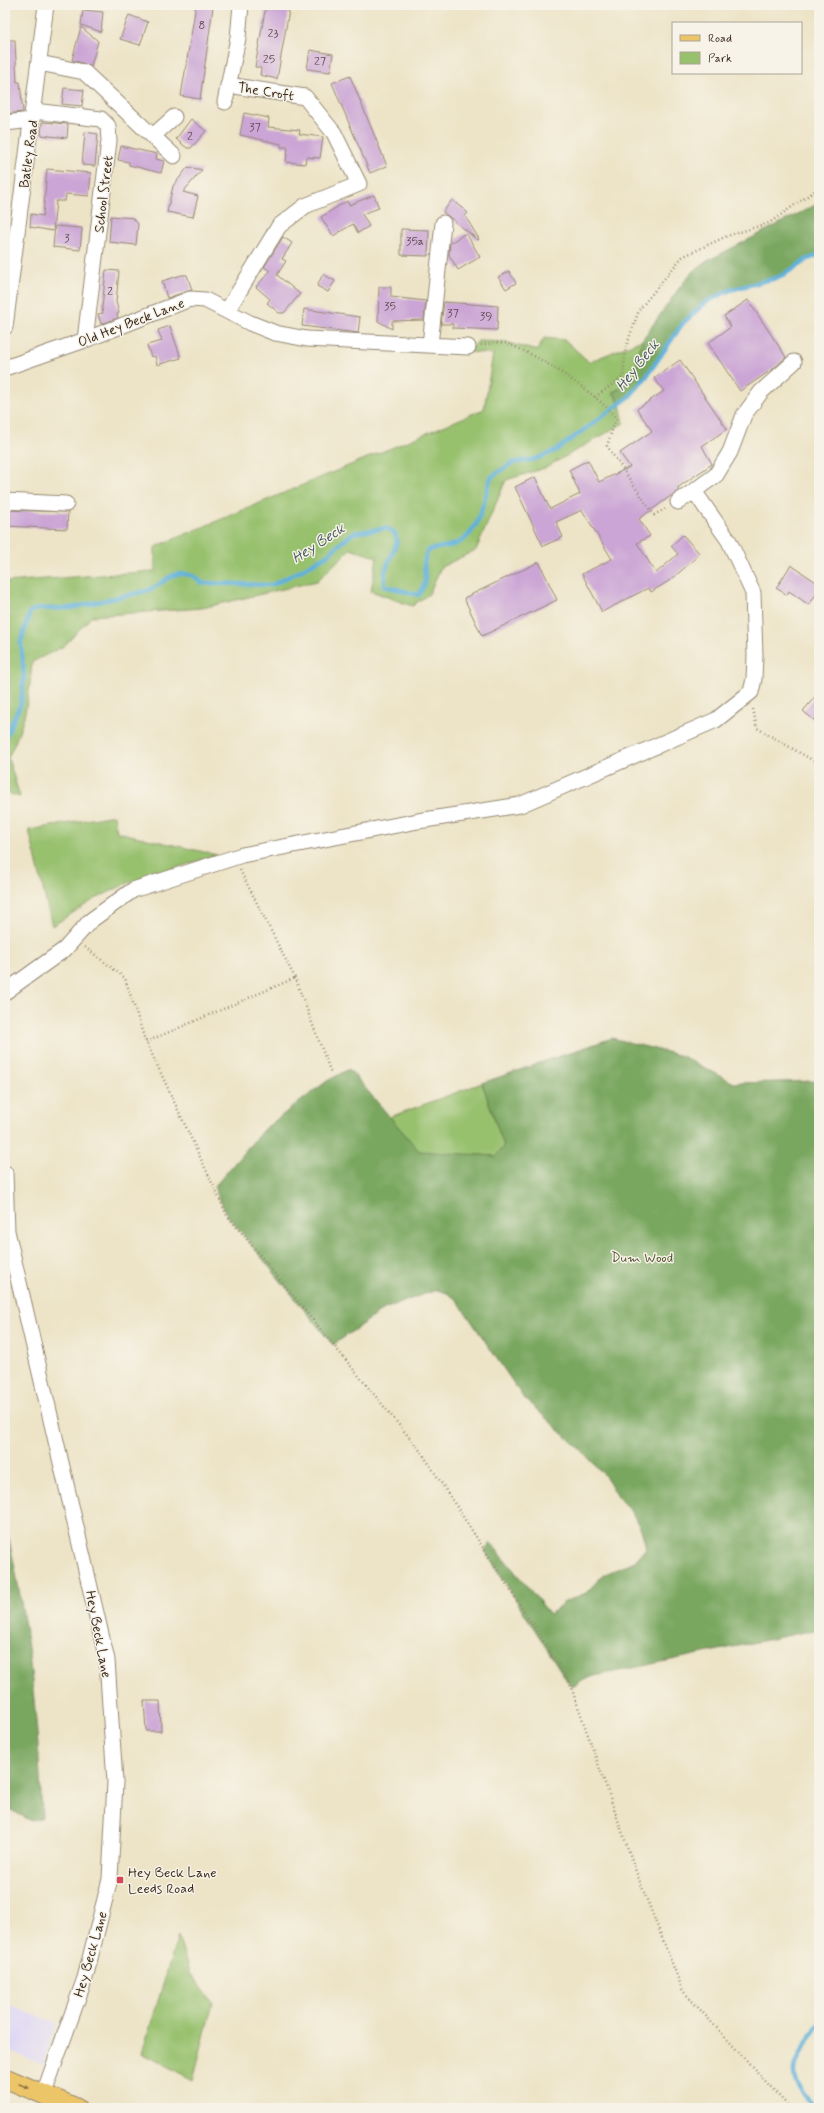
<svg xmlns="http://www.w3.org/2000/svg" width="824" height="2113" viewBox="0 0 824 2113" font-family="Mynerve,sans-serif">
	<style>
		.built { fill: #ddd5f6 }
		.green { fill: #98c16e; stroke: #6a7646 }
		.forest { fill: #7aa761; stroke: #5a6840 }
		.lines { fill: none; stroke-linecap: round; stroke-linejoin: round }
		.stream { stroke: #5fb1db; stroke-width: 4.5 }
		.building { fill: #cba5d5 }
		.minor-casing { stroke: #948772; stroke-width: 17 }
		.major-casing { stroke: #948772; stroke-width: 21 }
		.path { stroke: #948772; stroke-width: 2.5; stroke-dasharray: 1 3; stroke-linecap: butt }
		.minor { stroke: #fff; stroke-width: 15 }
		.major { stroke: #edc569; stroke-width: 19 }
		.oneway { fill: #8b7040 }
		.poi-dot { fill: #d1495b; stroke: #f7f3e8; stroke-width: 1.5 }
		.labels { text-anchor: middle; stroke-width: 3; stroke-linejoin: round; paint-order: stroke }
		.number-label { font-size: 12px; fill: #5f494c }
		.street-label { font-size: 14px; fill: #3b2a1e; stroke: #f7f3e8 }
		.park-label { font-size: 14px; fill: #575736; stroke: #f7f3e8 }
		.poi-label { font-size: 14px; fill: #3b2a1e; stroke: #f7f3e8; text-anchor: start }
		.water-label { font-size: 15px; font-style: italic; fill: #485960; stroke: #f7f3e8 }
	</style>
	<rect width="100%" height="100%" fill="#f7f3e8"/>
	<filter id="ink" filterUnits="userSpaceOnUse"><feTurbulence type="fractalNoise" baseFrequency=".025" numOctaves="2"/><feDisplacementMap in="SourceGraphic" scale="8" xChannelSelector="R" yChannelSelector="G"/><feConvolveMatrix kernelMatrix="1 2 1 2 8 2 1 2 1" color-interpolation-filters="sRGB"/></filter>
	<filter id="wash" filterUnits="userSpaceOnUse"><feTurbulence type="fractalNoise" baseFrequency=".012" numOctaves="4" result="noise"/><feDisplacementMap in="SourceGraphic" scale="16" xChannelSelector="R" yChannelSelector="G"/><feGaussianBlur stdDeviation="0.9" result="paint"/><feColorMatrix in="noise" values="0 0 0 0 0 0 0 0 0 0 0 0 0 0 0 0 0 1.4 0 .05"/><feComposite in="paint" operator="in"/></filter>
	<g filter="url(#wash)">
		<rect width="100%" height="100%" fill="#ede4c7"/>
		<path class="built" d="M5,2003L57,2024L43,2064L5,2050Z"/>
		<path class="green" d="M544,338L565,340L589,362L642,340L636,370L630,383L613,392L620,404L624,423L545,468L506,480L476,550L441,567L429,594L412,606L371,591L377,557L350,549L317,581L202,608L92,616L64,646L32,662C29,700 25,723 8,758L20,797L5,792V582L155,571V547L484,409L493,354L469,352L478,341L505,342L537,351Z
			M114,815L117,832L217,855L128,883L95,899L52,926L29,830Z
			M482,1083L504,1146L496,1156L419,1152L390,1117Z
			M178,1936L189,1972L213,2002L193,2080L142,2053Z"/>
		<path class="forest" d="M819,203V255C804,259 794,271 780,277C772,281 764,281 756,282C728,288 702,301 683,323C660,349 649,383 620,404L613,392L630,382L636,370L642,340L680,287L693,271L707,261Z
			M612,1038L682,1056L734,1083L819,1081V1629L590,1677L571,1687L485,1551L491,1543L550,1614L564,1602L586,1593L603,1575L635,1561L646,1548L642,1532L633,1514L618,1497L606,1477L584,1453L523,1397L457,1300L447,1293L437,1290L416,1297L384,1309L333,1345L227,1215L214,1187L263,1130L327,1081L349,1069L419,1151L496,1156L504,1146L482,1083Z
			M5,1522C28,1619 38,1717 42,1817L32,1821L5,1807Z"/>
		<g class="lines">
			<path class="stream" d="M5,738L21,703L24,676L21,642L30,612L38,609L71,608L146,591C156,588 161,582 170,577C179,571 196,574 201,583L272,585L300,571L327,555L353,533L386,528L395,533L397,542L385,571V586L419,595C421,591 425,585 425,581C425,569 422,561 428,550C436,548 445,547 453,545C481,537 483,499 491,477L512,463L536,459L555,451L629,397L646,377L683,323L706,302L730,290L780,277L808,259L819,255
				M815,2108C779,2071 795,2061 819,2024"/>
		</g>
		<g id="blocks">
			<path class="building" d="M196,5L213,7L200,99L181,96Z
				M266,5H290L277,79L260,75L261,68L255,67Z
				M83,10L103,12L101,32L81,25Z
				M129,15L148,22L140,45L120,39Z
				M81,27L98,41L91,66L72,60Z
				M5,40H15L17,82H20L23,112L5,114Z
				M310,50L333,54L330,72L307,69Z
				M350,76L387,166L370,173L332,83Z
				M64,88L84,90L82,106L62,104Z
				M244,113L269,118L268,127L300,130L299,134L323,137L320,158L306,157L305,164L286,162L288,147H281V144L240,135Z
				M191,119L206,131L191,148H187L176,139Z
				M42,122L68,124L67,138L41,135Z
				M85,132L98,134L95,166L82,165Z
				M121,146L157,154L156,159L164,161L161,173L129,165V162L118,160Z
				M188,167L202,170L183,192L198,196L193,217L167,212L173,186Z
				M47,169L91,173L89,196L66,194L65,201H56L53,231L30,227L31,214L43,216Z
				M374,195L379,208L362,214L369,226L358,233L353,224L333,236L321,217L347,201L349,205Z
				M452,200L468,213L465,216L479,239L478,240L443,212Z
				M111,216L133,218L138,224L136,245L109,242Z
				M55,226L82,228L80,250L53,247Z
				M401,229L429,230L428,256L401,255Z
				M466,233L480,257L458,270L449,255L450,243Z
				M283,237L292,243L282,259L286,261L277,275L300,294L284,313H279L267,303L270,299L256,287L270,271L264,267Z
				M106,270L119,271L116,302L119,313L117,314L118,318L101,324L98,314L103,313L102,308Z
				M509,271L516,283L506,289L498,277Z
				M323,274L335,281L328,292L317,286Z
				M182,275H187L192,290L167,298L162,281Z
				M379,287H391V297L426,301L424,320L392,321V329L378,321Z
				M748,300L786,357L773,369L740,391L708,343L731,327L724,316Z
				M444,302L498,306L497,330L453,328V324H441Z
				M304,309L360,317L358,333L302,326Z
				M170,326L181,358L157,365L155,356L151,357L147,345L162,341L158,330Z
				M680,360L727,429L702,446L712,464L677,488L679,490L639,519L650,536L637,543L656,573L678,554L671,546L683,535L700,554L672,579L651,592L648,588L602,612L582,574L612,559L582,510L556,522L563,537L543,546L515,487L535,477L550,509L580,494L569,470L588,460L599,482L630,467L620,453L652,431L637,409L664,391L654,378Z
				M5,510L68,512L67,529L5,526Z
				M539,562L557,600L482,636L464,598Z
				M791,565L819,584V590L809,605L789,591L787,595L776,588Z
				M819,692V724L803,711Z
				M144,1701H160L161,1731H146Z"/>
		</g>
	</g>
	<g filter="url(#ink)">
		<use href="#blocks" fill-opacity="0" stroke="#948772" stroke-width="1"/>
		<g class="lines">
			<defs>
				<path id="minor" d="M39,63L84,72L174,156
					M225,102L238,38L241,5
					M34,111L101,119L108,126L109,141L85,340
					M5,123L32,120
					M154,135L174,117
					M227,311L279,226L305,206L359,184L334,133L305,97L228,85
					M5,327L46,5
					M430,345L443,223
					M5,368L85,340L190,299L205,300L250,323L275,333L307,339L468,347
					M694,491L716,475L730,452L744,415L761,392L794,362
					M5,501L66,504
					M5,992L65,949L90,921L133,890L242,855L418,821L520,805L716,720L751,692L754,679L755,656L753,593L729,541L694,491L678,502
					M5,1173L7,1231L107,1660L115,1782L110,1879L85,1978L44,2093"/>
				<path id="major" d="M5,2078L76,2108"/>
			</defs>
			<use href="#minor" class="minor-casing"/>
			<use href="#major" class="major-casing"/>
			<path class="path" d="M481,345C489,344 500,341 508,344C537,354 598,394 616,418L607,446L654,515L665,509
				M595,397L623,377L626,347L639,310L682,257L727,236L769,223L819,188
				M753,709L757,728L819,764
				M240,870L295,978L331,1073
				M85,947L125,978L144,1037L227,1215L422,1453L569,1681L638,1877L683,1991L790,2108
				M146,1042L295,978"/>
			<use href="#minor" class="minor"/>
			<use href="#major" class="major"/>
		</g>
		<defs><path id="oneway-solid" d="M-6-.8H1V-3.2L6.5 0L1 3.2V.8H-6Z"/></defs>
		<use class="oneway" href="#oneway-solid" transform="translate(24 2086) rotate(22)"/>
	</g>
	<rect class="poi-dot" x="116" y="1876" width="8" height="8" rx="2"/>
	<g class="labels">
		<g class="number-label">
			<text x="202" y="29">8</text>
			<text x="273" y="37">23</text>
			<text x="269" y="63">25</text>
			<text x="320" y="65">27</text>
			<text x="255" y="131">37</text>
			<text x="190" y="140">2</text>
			<text x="67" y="242">3</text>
			<text x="415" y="245">35a</text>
			<text x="110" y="295">2</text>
			<text x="390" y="310">35</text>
			<text x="453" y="317">37</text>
			<text x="486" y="320">39</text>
		</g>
		<g class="street-label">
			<text transform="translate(266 91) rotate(9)" y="5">The Croft</text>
			<text transform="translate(28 154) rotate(-82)" y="5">Batley Road</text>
			<text transform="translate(103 194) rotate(-83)" y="5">School Street</text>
			<text transform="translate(131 322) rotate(-21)" y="5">Old Hey Beck Lane</text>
			<text transform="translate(99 1634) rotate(79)" y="5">Hey Beck Lane</text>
			<text transform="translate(90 1954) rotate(-74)" y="5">Hey Beck Lane</text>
		</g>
		<g class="park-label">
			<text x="642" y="1262">Dum Wood</text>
		</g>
		<g class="poi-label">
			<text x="128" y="1877">Hey Beck Lane<tspan x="128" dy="16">Leeds Road</tspan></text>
		</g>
		<g class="water-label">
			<text transform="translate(637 365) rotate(-52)" y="5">Hey Beck</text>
			<text transform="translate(318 543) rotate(-33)" y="5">Hey Beck</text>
		</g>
	</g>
	<rect width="824" height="2113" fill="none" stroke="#f7f3e8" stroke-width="20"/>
	<rect x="672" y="22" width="130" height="52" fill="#f7f3e8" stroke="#aca397"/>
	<rect x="680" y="35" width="20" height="6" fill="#edc569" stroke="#aca397"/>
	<text x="708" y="42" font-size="12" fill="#3b2a1e">Road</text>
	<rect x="680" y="52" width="20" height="12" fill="#98c16e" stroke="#aca397"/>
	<text x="708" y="62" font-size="12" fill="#3b2a1e">Park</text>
</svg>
